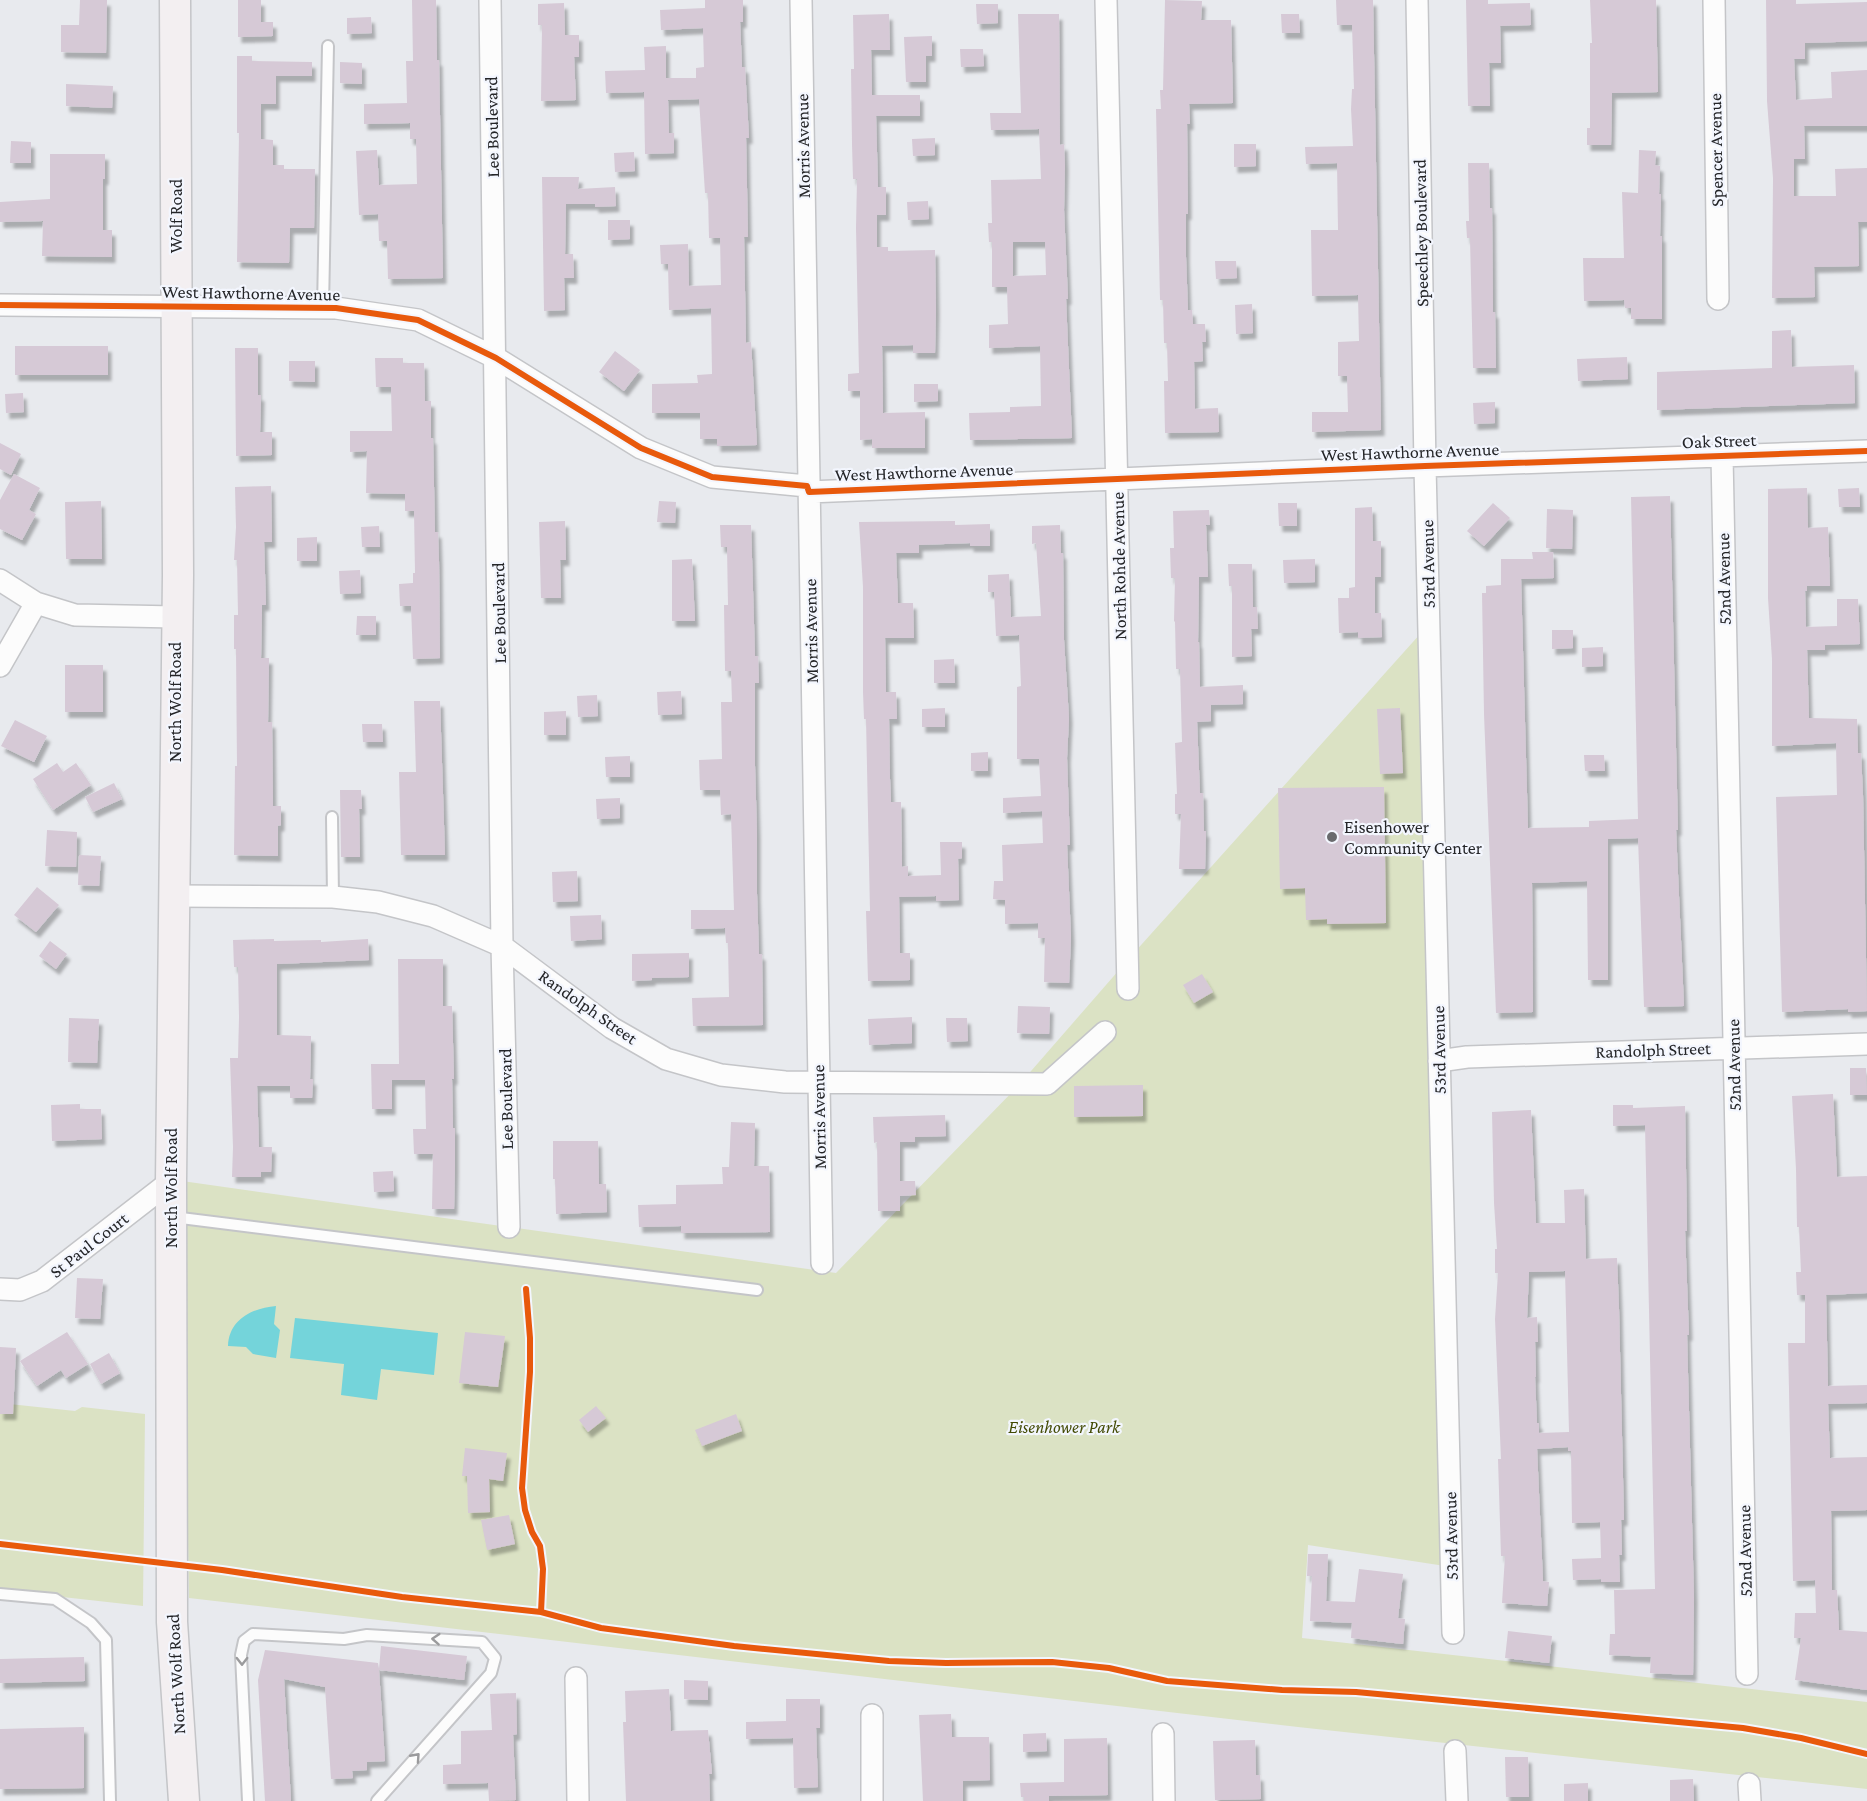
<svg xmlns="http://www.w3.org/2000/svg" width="1867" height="1801" viewBox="0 0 1867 1801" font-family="'Crimson Pro',serif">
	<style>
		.green { fill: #dbe2c4 }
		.water { fill: #74d4da }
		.building { fill: #d6c9d6; fill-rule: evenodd; filter: url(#shadow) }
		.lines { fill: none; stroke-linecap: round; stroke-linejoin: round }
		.service-casing { stroke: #c4c5c8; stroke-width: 14 }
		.minor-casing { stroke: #c4c5c8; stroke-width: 24 }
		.secondary-casing { stroke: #c4c5c8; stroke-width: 33 }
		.service { stroke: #fcfcfc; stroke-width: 10 }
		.minor { stroke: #fcfcfc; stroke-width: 21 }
		.secondary { stroke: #f3eff1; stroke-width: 30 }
		.cycleway-casing { stroke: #f3f6fe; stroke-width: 10 }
		.cycleway { stroke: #e8590c; stroke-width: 6 }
		.oneway { stroke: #9b9b9d }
		.poi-dot { fill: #696a6d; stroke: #f3f6fe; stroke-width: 2 }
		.labels { text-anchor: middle; stroke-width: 4.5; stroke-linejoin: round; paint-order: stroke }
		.street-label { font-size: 18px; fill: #242528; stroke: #f3f6fe }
		.poi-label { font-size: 18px; fill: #242528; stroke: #f3f6fe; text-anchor: start }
		.park-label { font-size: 18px; font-style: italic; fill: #424a03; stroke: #f3f6fe }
	</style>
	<defs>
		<filter id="shadow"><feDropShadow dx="3.5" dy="6" stdDeviation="1.5" flood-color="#0004"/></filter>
	</defs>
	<rect width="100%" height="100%" fill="#e8eaee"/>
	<path class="green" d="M1421,633L1445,1566L1308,1545L1302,1638L1867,1702V1789L1298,1727L189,1598L182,1181L836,1273L1018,1086L1133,954Z
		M0,1403L75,1411L82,1407L145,1414L143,1606L0,1590Z"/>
	<path class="water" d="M276,1306L274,1324L280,1330L276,1358L253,1354L246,1347L228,1346C229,1319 253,1308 276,1306Z
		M295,1318L438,1333L434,1375L381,1369L377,1400L341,1395L344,1364L290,1358Z"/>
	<path class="building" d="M80,0H107L106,53L61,52V25H79Z
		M238,0H261V22H273V36L238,37Z
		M412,0H436L437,60H439L443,278L388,279L387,241H379L378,214L359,215L356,151L377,150L379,185L417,184L416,139H410V123L364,124V104L407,103L406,61H413Z
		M705,0H743V22H740L742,67H745L749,138H746L748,237H744L746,343L751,342L757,445L717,446V439H700V413H652V384L698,383L697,375L712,374L711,308L669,310L668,264H661L660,245L688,244L689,286L721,285L720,238H709L708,193H705L699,99L668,100L669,133H674V153L645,154L644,92L606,93L605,71L645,70L644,47L666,46V78H696V68L704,67L703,28L661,30L660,10L705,8Z
		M1165,0L1202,1L1201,20H1231L1233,103L1189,104L1190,124H1187L1188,214H1186V257L1188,310H1192L1193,324H1205L1206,342H1202L1203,361L1194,362L1195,409L1218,408L1219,432L1165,433L1164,381H1168L1167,343H1164L1163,300H1160L1156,109H1161L1160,90H1163Z
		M1336,0H1373L1381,430L1312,432V412H1348L1347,376H1338V342L1359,341L1358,295L1312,296L1311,230H1338L1337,163L1306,164L1305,147L1353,146L1351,109L1352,89H1354L1352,25H1337Z
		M1466,0H1488V4L1530,3L1531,25L1500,26L1501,63H1489L1490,106H1468Z
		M1590,0H1656L1658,92L1612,93L1611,145H1587V128H1590V43H1592Z
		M1766,0H1796V4L1867,2V41L1805,43V59H1794L1796,100L1832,98L1831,72L1867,70V126H1804L1805,159H1794V196H1836L1835,169L1867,168V222H1858L1859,266L1814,267L1815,297L1772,298L1773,178L1767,101Z
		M564,3L565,35H579V57H574L576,100L541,101L542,25H538V4Z
		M976,4H998V23L977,24Z
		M889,14L890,50H871L872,95H920V116H876L878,187H886V215H877V247H888V251L935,250L936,309L935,353H913V345L882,346L883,413L925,412V448H872V439L860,440V391H848V374L859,373L856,228L857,179H853L852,144L851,69H854L853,15Z
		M1018,14H1059L1060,145L1064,144L1065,165L1064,210L1068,299H1066L1072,438L970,440L969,413L1010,412V407L1041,406L1040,346L989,348V325L1008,324L1007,287H992V242H989L988,223H992L991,180L1041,179L1039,129L991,130L990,113H1021ZM1013,242H1045L1046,275L1013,276Z
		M1281,14H1299L1300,33H1282Z
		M371,17L372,33L347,34V18Z
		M932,36V56H926V82H906L904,37Z
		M960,49H983L984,66L961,67Z
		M237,56H252V61L312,62V76H276V104H261V139L273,140V165H284V169H315L314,228H290L289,263L237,262L239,133H237Z
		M340,62L362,63V84L340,83Z
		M66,84L113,86L112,108L66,106Z
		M935,138V155L913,156L912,139Z
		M11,141L31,142V163H10Z
		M1234,144H1256V166L1234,167Z
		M1639,150L1656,151L1655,165L1660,166L1659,194H1661L1660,236H1662V319H1631V308H1625L1624,300L1584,301L1583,258H1624L1622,192L1638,193Z
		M634,152L635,171L615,172L614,153Z
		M50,154H105V179H103V230H112V257L42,256L43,221L0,222V202L50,199Z
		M1468,163H1489L1490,208H1492L1493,312H1495L1496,368H1473L1470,238H1467L1466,221H1469Z
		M542,177H579L578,189L615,187L616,206L595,207V204H566L565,254H573L574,278H564L565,310L544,311Z
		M928,201L929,219L908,220L907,202Z
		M608,220H630V239L608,240Z
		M1215,261H1236L1237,278L1216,279Z
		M1252,304L1253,333L1236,334L1235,305Z
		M1791,330L1792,367L1854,365L1855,403L1657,410V372L1772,368V331Z
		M15,346H108V375H15Z
		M235,348H258V395H261L260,432H272V455L236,456Z
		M615,351L640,370L624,391L599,372Z
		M1627,357L1628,379L1578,381L1577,359Z
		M375,358H403V363H424L425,401H431V438H433L435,532H438L439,561L440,658L413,659L411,606H400L399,584L413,583V573H415L414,511H405V494L366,493L367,451L350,452V431H392L391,387H376Z
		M289,361H315V382L289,381Z
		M914,384H938V401L914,402Z
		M23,393L24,412L6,413L5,394Z
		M1495,402V423L1474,424L1473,403Z
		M0,443L21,454L11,475L0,469Z
		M14,474L40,488L29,510L36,514L22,540L0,529V500Z
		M271,486L272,542H264L266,605H262L261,658H269L268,722H272L273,806H281V825L278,826V856L234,855L235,766H237L236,649H234V615H238L237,560H234L236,527L235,487Z
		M1807,488L1808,528L1828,527L1830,586H1807V591H1805L1806,627L1837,626V599H1858L1860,644L1825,645V650H1807L1809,718L1857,719L1858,753H1861L1863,795L1867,1011L1848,1012V1009L1782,1012L1776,797L1837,795L1836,743L1772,746V659L1768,598V489Z
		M1859,488L1860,507H1839L1838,489Z
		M1670,496L1678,830H1676L1684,1006L1644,1007L1638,838L1608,839V980H1588L1587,881L1532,883L1533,1012L1496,1013L1484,714L1482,593H1486V586L1501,585V559H1533L1532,552H1553L1554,578L1521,579L1528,828L1589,827V821L1638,819L1631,497Z
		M101,501L102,559H66L65,502Z
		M659,501L676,502L675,523L657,522Z
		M1278,503H1297V526H1279Z
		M1493,503L1510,518L1484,546L1467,531Z
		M1372,507L1373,541H1381V577H1375V613H1381L1382,637L1358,638V632L1339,633L1338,598H1349V588L1355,587V508Z
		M1547,509L1573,510L1572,549L1546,548Z
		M1209,510L1210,525H1206L1208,577H1199L1198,642H1199L1200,687L1243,685V704L1211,705V721L1197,722L1200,793H1203L1204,831H1206L1205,869H1179L1181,814H1175V794H1177L1175,743L1182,742L1180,669H1176L1175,622L1174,621L1175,578H1171L1170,548H1174L1173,511Z
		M565,521L566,560H560L561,598H541L539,522Z
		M955,521V525L990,524V546H970V543L919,545V553H896L898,603H913L914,638H885L886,692H896L897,719H889L890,779L891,802H901L902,867L908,866V876L941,875L940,842H962V858L958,859L959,900L936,901V896L899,897L900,953H910V980L868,981L866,911H870L866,719H864L863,692V587L859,522Z
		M720,525H751L755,656H758L759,683H755V766L757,833V894L759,954H762L763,1025L693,1026L692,998L729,997L728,943H726L725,928L691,929V910H734L731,814L721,815L720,790H700L699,760L722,759L721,702H732L731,671H725L724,605H728L727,547H721Z
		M1060,525L1061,553H1063L1064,640L1069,718L1067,758L1070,845H1067L1071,937L1069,983L1044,982L1045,938H1038V923L1005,924V900L993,899L994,881H1003L1002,845L1043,843L1042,811L1003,813V798L1041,796L1039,759H1017V687L1021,686L1019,635L996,636L994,592H988V575L1009,574L1011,617L1041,616L1036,543L1032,544V526Z
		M379,526L380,547H362L361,527Z
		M317,537V561H297V538Z
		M692,559L695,621H672V560Z
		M1315,559V582L1284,583L1283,560Z
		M1228,564H1252L1253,607H1257L1258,629H1251L1252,656L1232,657V586H1229Z
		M360,570L361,593L340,594L339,571Z
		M357,616H376V635H356Z
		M1552,630H1573V648L1552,649Z
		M1603,647V666L1582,667V648Z
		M954,659L955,683H934V660Z
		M65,665H103V712H65Z
		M681,691L682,714L658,715L657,692Z
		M597,695L598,716L578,717L577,696Z
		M414,701H440L445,855H401L399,772H416Z
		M945,708V727H922V709Z
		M1400,708L1403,773L1380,774L1377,709Z
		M566,711V735H544V712Z
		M15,720L47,736L34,762L1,746Z
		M362,724H382L383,742H363Z
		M988,752V771H971V753Z
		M1584,755H1604L1605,771H1585Z
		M630,756V777H606L605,757Z
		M57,763L63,772L76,763L91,785L53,810L33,779Z
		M114,783L122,799L93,812L85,797Z
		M1384,787L1386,923L1327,924V919L1306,920L1305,888L1280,889L1278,788Z
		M340,790H361L362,809H359L360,857H341Z
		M620,798V818L597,819L596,799Z
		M47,830L77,832L76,867L45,866Z
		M79,855L101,856L99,886L78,885Z
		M577,871L578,901L553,902L552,872Z
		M37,887L59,905L36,932L14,915Z
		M601,915L602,939L571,941L570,916Z
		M274,939V941L321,940V942L368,939L369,960L277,964V1035L311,1036L310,1079H313L312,1098H290V1086H257L259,1147H272L271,1172H261V1177H232L233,1147L230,1058H238L239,1017L238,967H234L233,940Z
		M50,941L67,954L56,969L39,956Z
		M689,953V977L652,978V980L632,981V954Z
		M398,959H443V1006H452L454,1079H452L453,1128H455V1167L454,1209H432L433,1154H414L413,1129H426L425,1080H392V1109H372L371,1064H399Z
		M1202,974L1213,992L1194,1003L1183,985Z
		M1018,1006L1050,1007L1049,1034L1017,1033Z
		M912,1017V1043L869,1045L868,1019Z
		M69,1018L99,1019L97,1063L68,1062Z
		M946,1018H967L968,1041L947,1042Z
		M1850,1068H1866L1867,1095H1850Z
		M1143,1085V1116L1074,1117V1086Z
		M1833,1094L1837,1177L1867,1176V1293L1826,1295L1828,1386L1867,1385V1403L1828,1404L1830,1458L1867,1457V1510L1831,1511L1832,1590H1837L1839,1630L1867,1632V1690L1795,1680L1801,1638H1794L1795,1613H1816L1815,1580L1793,1581L1788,1343H1805V1295H1797L1796,1272H1801L1799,1227H1797L1796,1169L1792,1096Z
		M80,1104V1109H101L102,1139L52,1141L51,1105Z
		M1613,1105H1633V1108L1685,1106L1687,1231H1685L1689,1335H1687L1694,1597L1693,1675L1650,1673L1651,1657L1609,1655L1610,1634H1615L1614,1590L1655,1589L1645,1125L1613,1126Z
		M1531,1110L1536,1223H1565L1564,1190L1584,1189L1586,1259L1617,1258L1619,1309L1624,1520H1621L1622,1555H1619L1620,1582H1601V1579L1573,1580L1572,1559L1601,1558L1600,1522L1572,1523L1571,1451H1568V1447L1537,1449L1543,1581L1549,1582L1547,1606L1502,1603L1505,1556H1501L1498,1459H1501L1495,1319L1498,1273H1495V1249H1497L1494,1203L1492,1112ZM1565,1271L1569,1432L1539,1433V1423H1537L1535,1377H1536L1535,1342H1538L1537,1317L1527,1318L1529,1272Z
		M945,1115L946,1136L915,1137V1142H900V1181H915L916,1195L900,1196V1211H878L877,1142L874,1143L873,1117Z
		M731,1122L755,1123L754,1166H769L770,1232L681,1233V1226L639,1227L638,1205L676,1204V1185L723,1184L722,1167H729Z
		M553,1141H598L599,1184H606L607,1212L556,1214L555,1179H553Z
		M393,1171L394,1191L374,1192L373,1172Z
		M77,1278L103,1279L100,1319L75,1318Z
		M67,1332L88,1364L66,1378L61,1370L37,1386L20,1361Z
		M465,1332L505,1336L498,1387L459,1383Z
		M0,1347L16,1348L13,1414H0Z
		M109,1353L120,1373L101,1384L90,1364Z
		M596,1406L606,1418L588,1432L579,1420Z
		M736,1414L742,1431L702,1446L695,1430Z
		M465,1448L507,1453L503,1481L489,1479L490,1512L468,1513L467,1476H462Z
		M509,1515L515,1544L487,1550L481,1520Z
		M1308,1554H1328L1326,1601L1355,1602L1359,1569L1403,1574L1398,1618L1405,1619L1403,1644L1351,1638L1352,1623L1310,1621L1312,1576H1307Z
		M1508,1631L1552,1636L1549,1663L1505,1658Z
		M381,1646L467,1656L464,1680L379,1670L385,1761L367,1762V1770L352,1771L353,1778L331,1779L325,1687L284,1679L291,1801H265L258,1680L265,1650L378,1663L379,1669Z
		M84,1657L85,1681L0,1683V1659Z
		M684,1680L708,1681V1700L684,1699Z
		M669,1689L671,1731L708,1730L712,1774H709L710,1801H626L623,1722H626L625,1691Z
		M516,1693L517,1734L513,1735L516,1800L489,1801L488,1783L443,1784V1765L461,1764V1731L492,1730L490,1694Z
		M786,1699H820V1728H816L818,1787L794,1788L793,1738L746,1739V1722L786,1721Z
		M951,1714L952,1737H989L990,1780L963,1781V1801H923L919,1715Z
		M84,1727V1788L0,1789V1729Z
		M1046,1733L1047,1751L1023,1752V1734Z
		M1107,1738L1108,1795L1049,1796V1801H1024V1797H1021L1020,1783L1064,1782V1739Z
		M1255,1740L1256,1775H1260L1261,1799L1215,1800L1213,1741Z
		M1505,1757H1528L1529,1797H1506Z
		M1693,1779L1694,1801H1670V1780Z
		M1588,1783V1801H1564V1784Z"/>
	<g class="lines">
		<defs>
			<path id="service" d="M323,308L328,46
				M332,817L333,897
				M173,1217L757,1290
				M0,1594L55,1599L91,1623L106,1640L110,1801
				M248,1801L241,1655L244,1641L253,1634L344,1639L367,1635L482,1642L495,1658L491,1673L377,1801"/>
			<path id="minor" d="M490,0L502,946L509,1227
				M801,0L822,1263
				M1106,0L1128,989
				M1417,0L1425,466L1453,1633
				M1714,0L1718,299
				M0,305L336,308L418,320L496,358L641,448L712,477L807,486L809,492L1425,466L1867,451
				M1722,456L1747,1674
				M0,580L36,603L75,615L176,617
				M0,666L36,603
				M174,896L333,897L378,902L433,916L502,946L612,1028L666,1059L721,1075L785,1082L1047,1084L1105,1032
				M1439,1061L1467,1057L1867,1044
				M0,1289L20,1290L42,1281L171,1181
				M576,1678L578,1801
				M872,1715V1801
				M1163,1734L1164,1801
				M1455,1751L1457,1801
				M1749,1784L1750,1801"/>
			<path id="secondary" d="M175,0L178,575L171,1181L172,1622L184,1801"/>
		</defs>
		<use href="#service" class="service-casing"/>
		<use href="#minor" class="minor-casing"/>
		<use href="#secondary" class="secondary-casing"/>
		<use href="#service" class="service"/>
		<use href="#minor" class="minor"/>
		<use href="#secondary" class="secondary"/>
		<defs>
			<path id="cycleway" d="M0,305L336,308L418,320L496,358L641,448L712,477L807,486L809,492L1425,466L1867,451
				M526,1289L530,1338V1372L522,1488L525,1510L532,1532L540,1546L543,1569L541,1612
				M0,1544L222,1570L402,1597L541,1612L601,1628L734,1646L889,1661L946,1663L1052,1662L1109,1668L1167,1681L1282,1690L1356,1692L1743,1728L1801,1738L1867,1754"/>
		</defs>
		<use href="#cycleway" class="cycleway-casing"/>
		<use href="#cycleway" class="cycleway"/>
	</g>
	<defs><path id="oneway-chevron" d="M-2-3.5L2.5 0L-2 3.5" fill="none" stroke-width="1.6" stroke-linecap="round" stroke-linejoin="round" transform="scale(1.5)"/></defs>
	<g class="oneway">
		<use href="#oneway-chevron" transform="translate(436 1639) rotate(-176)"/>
		<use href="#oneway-chevron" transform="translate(242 1661) rotate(90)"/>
		<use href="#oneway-chevron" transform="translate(416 1757) rotate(-48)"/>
	</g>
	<circle class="poi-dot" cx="1332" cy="837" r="6"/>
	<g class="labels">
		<g class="street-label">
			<text transform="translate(492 127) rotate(-91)" y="6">Lee Boulevard</text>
			<text transform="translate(803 146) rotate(-91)" y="6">Morris Avenue</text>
			<text transform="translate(1716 150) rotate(-91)" y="6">Spencer Avenue</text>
			<text transform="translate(176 216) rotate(-90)" y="6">Wolf Road</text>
			<text transform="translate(1421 233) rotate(-91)" y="6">Speechley Boulevard</text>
			<text transform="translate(251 293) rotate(1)" y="6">West Hawthorne Avenue</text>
			<text transform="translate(1719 441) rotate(-2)" y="6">Oak Street</text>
			<text transform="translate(1410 452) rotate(-2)" y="6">West Hawthorne Avenue</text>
			<text transform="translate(924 472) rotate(-2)" y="6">West Hawthorne Avenue</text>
			<text transform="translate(1428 564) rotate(-91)" y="6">53rd Avenue</text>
			<text transform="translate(1119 566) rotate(-91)" y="6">North Rohde Avenue</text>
			<text transform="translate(1724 579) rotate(-91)" y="6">52nd Avenue</text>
			<text transform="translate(499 613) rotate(-91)" y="6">Lee Boulevard</text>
			<text transform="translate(811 631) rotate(-91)" y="6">Morris Avenue</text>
			<text transform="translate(175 702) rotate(-90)" y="6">North Wolf Road</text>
			<text transform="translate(588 1007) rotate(35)" y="6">Randolph Street</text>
			<text transform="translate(1439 1050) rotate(-91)" y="6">53rd Avenue</text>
			<text transform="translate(1653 1050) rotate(-2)" y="6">Randolph Street</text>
			<text transform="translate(1734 1065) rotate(-91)" y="6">52nd Avenue</text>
			<text transform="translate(506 1099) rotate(-91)" y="6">Lee Boulevard</text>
			<text transform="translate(819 1117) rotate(-91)" y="6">Morris Avenue</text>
			<text transform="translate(171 1188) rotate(-90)" y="6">North Wolf Road</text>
			<text transform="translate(89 1245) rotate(-38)" y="6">St Paul Court</text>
			<text transform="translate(1451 1536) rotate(-91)" y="6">53rd Avenue</text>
			<text transform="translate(1745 1551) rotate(-91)" y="6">52nd Avenue</text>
			<text transform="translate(176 1674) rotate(-93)" y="6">North Wolf Road</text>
		</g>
		<g class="poi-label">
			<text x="1344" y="833">Eisenhower<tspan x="1344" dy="21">Community Center</tspan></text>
		</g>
		<g class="park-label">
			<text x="1064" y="1433">Eisenhower Park</text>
		</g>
	</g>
</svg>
